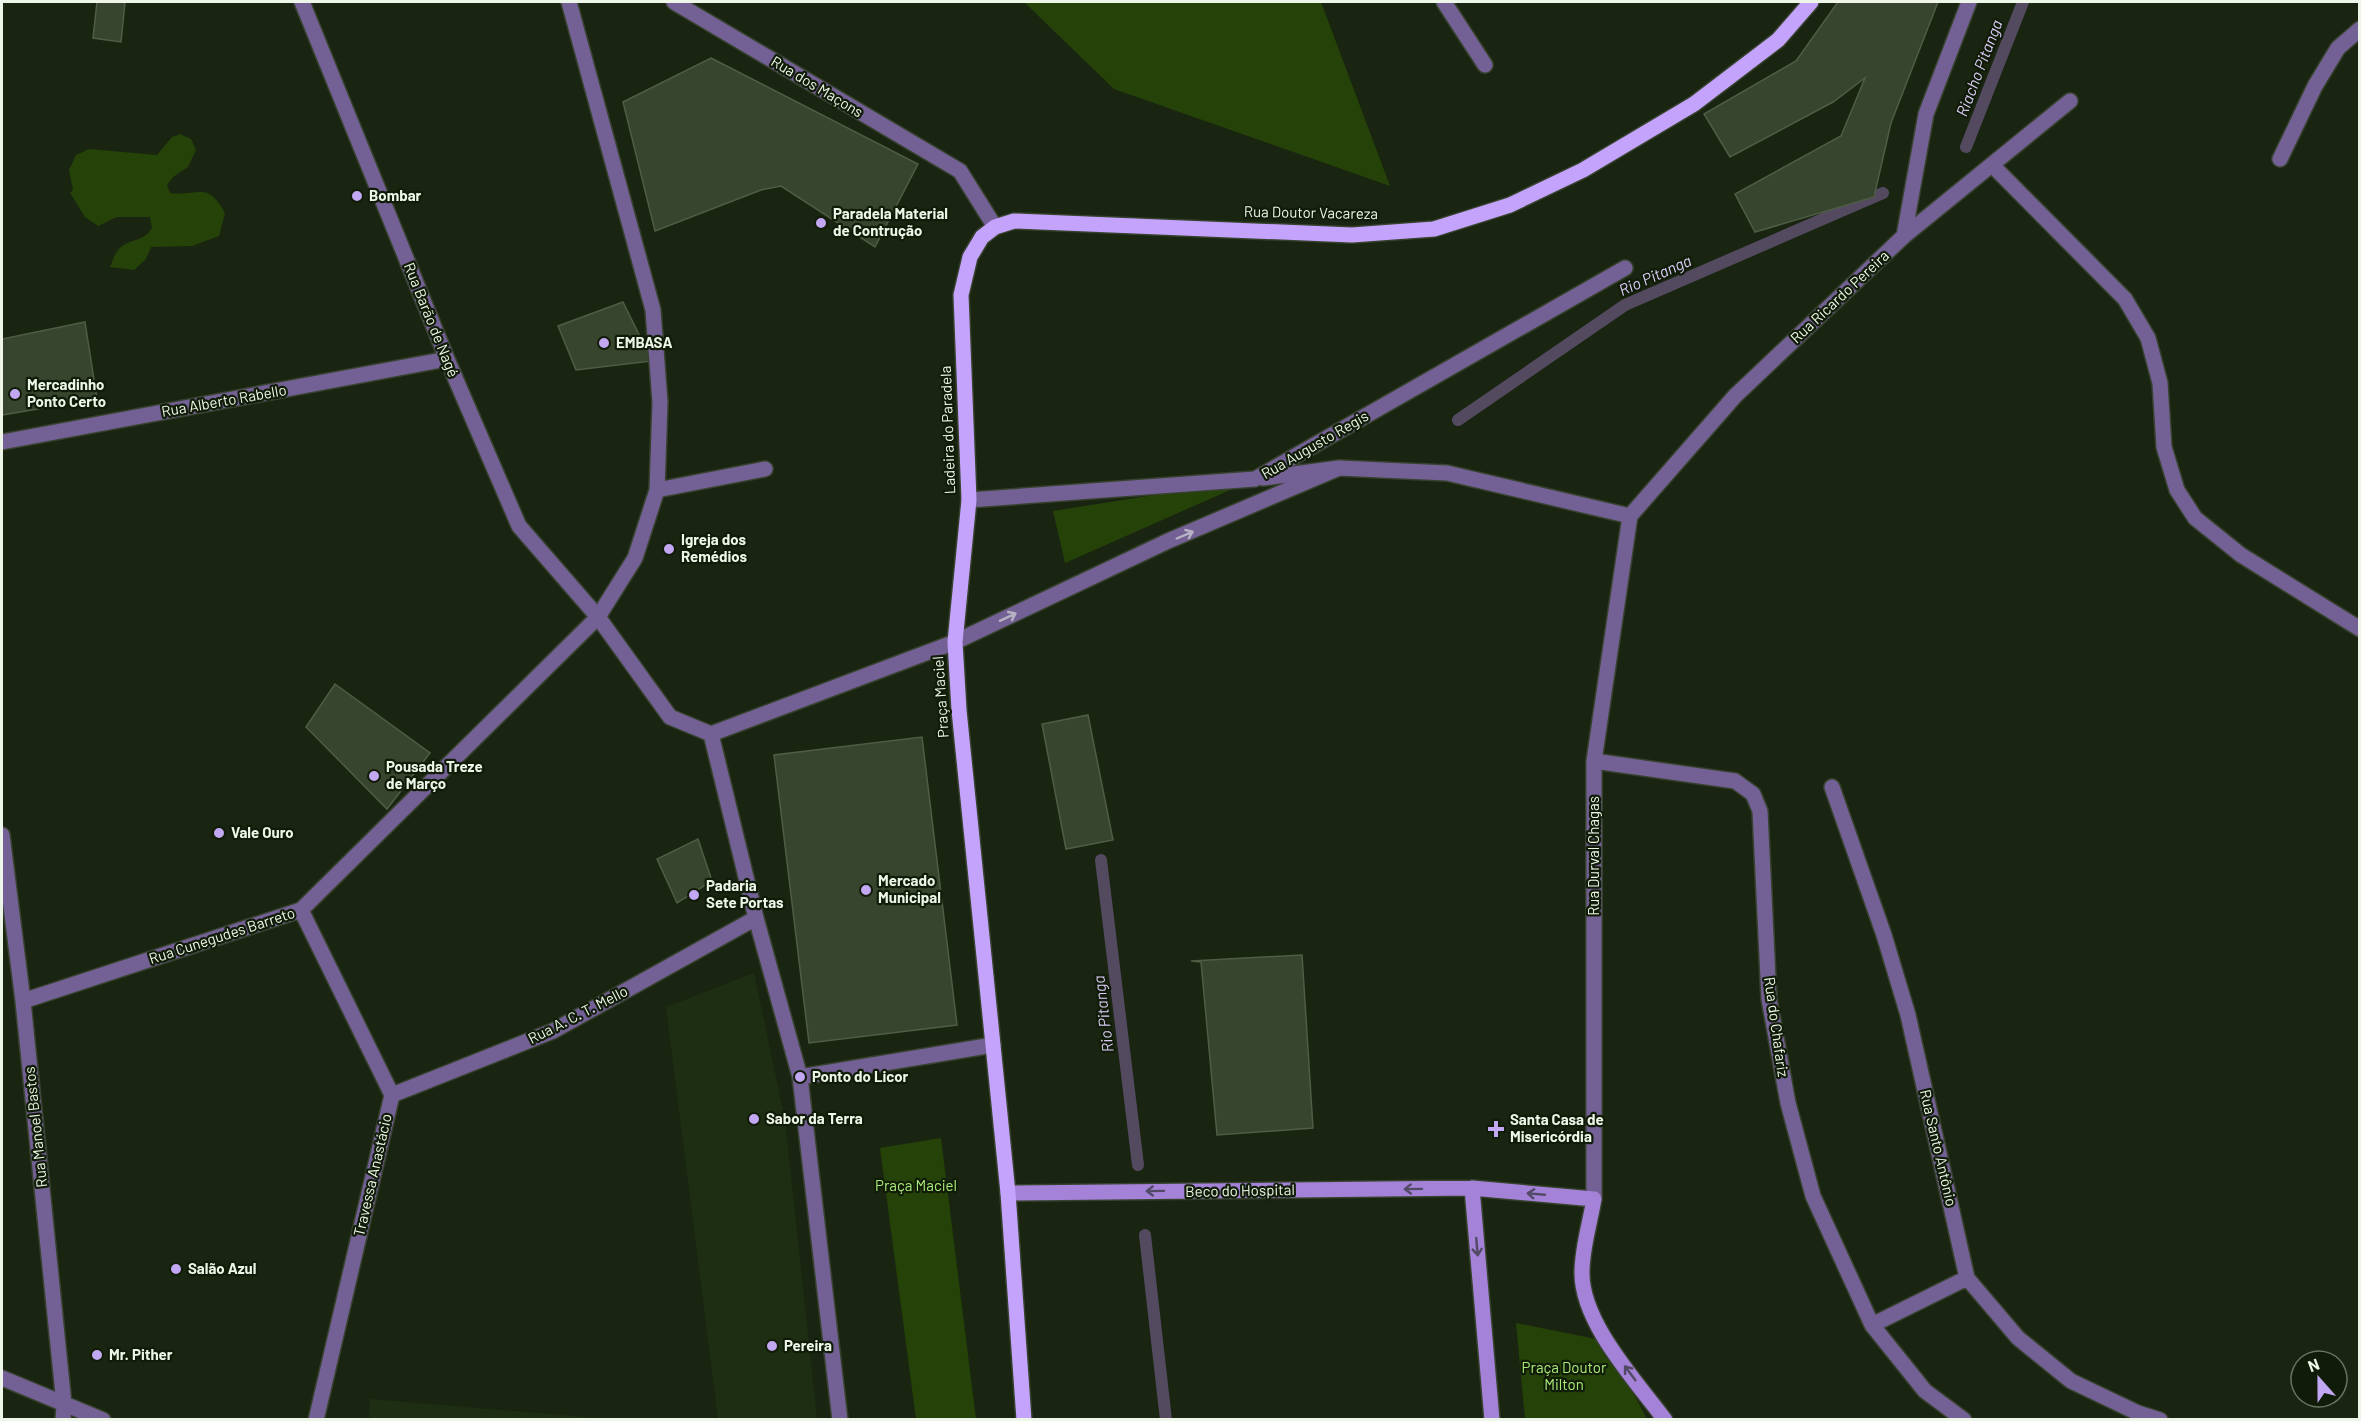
<svg xmlns="http://www.w3.org/2000/svg" width="2361" height="1421" viewBox="0 0 2361 1421" font-family="Barlow,sans-serif">
	<style>
		.built { fill: #1e2e12 }
		.green { fill: #254209 }
		.lines { fill: none; stroke-linecap: round; stroke-linejoin: round }
		.stream { stroke: #534a60; stroke-width: 12 }
		.building { fill: #37452e; stroke: #4f5d45; stroke-width: 1.5 }
		.lane-casing { stroke: #37422e; stroke-width: 18 }
		.street-casing { stroke: #37422e; stroke-width: 18 }
		.secondary-casing { stroke: #37422e; stroke-width: 18 }
		.primary-casing { stroke: #37422e; stroke-width: 18 }
		.lane { stroke: #736095; stroke-width: 15 }
		.street { stroke: #736095; stroke-width: 15 }
		.secondary { stroke: #a382d8; stroke-width: 15 }
		.primary { stroke: #c4a3fc; stroke-width: 15 }
		.oneway { stroke: #b6b2c3 }
		.oneway2 { stroke: #524a65 }
		.poi-dot { fill: #c2a7f2; stroke: #101c07; stroke-width: 2 }
		.labels { text-anchor: middle; stroke-width: 4.5; stroke-linejoin: round; paint-order: stroke }
		.street-label { font-size: 15px; fill: #edf6e8; stroke: #101c07 }
		.poi-label { font-size: 15px; font-weight: bold; fill: #edf6e8; stroke: #101c07; text-anchor: start }
		.park-label { font-size: 15px; fill: #aaea7a; stroke: #101c07 }
		.water-label { font-size: 16px; font-style: italic; fill: #ddcefb; stroke: #101c07 }
	</style>
	<rect width="100%" height="100%" fill="#192510"/>
	<path class="built" d="M754,973L785,1120L817,1419H718L666,1007Z
		M370,1399L609,1419H369Z"/>
	<path class="green" d="M1024,2H1321L1390,186L1114,89Z
		M180,134L191,139L196,150L188,167L173,177L167,185L170,193C199,197 207,180 225,213L219,236L192,246L151,247L146,259L134,270L110,267C112,262 115,253 119,249C129,238 143,243 152,228L150,217H117L98,226L85,217L70,193L73,190L69,170L76,155L89,149L157,155L172,137Z
		M1255,479L1065,563L1053,511Z
		M941,1138L976,1419H916L880,1148Z
		M1516,1323L1606,1341L1647,1419H1525Z"/>
	<g class="lines">
		<path class="stream" d="M1966,147L2023,2
			M1458,420L1625,305L1883,193
			M1101,860L1138,1165
			M1145,1235L1166,1420"/>
	</g>
	<path class="building" d="M97,2H125L121,42L93,38Z
		M1838,2H1938L1891,123L1874,197L1755,232L1735,194L1841,136L1865,78L1833,102L1730,157L1704,114L1796,61Z
		M711,58L918,164L875,247L781,186L761,190L655,231L623,102Z
		M623,302L652,361L576,370L558,326Z
		M85,322L97,399L2,415V339Z
		M335,684L430,753L387,809L306,727Z
		M1088,715L1113,840L1066,849L1042,724Z
		M922,737L957,1025L809,1043L774,755Z
		M698,839L712,881L677,903L657,859Z
		M1302,955L1313,1128L1217,1135L1201,962L1191,961Z"/>
	<g class="lines">
		<defs>
			<path id="lane" d="M1993,166L2125,299L2148,338L2160,383L2164,447L2177,490L2195,518L2241,555L2360,629"/>
			<path id="street" d="M302,2L447,359L519,526L598,617L670,717L711,734L756,918L800,1077L840,1420
				M674,2L960,171L995,227
				M1444,2L1485,65
				M2280,159L2315,86L2338,48L2360,29
				M1904,236L1926,114L1969,2
				M2,442L447,359
				M1263,478L1339,468L1447,473L1630,516
				M657,490L765,469
				M969,500L1255,479L1625,268
				M1630,516L1735,396L1904,236L2070,101
				M711,734L955,642L1168,541L1339,468
				M1594,761L1735,781L1753,794L1760,811L1769,999L1788,1103L1813,1196L1872,1325L1925,1391L1964,1420
				M1832,787L1884,935L1908,1015L1967,1278L2018,1338L2071,1381L2138,1413L2160,1420
				M2,835L23,1001L64,1404L63,1420
				M301,910L392,1095L316,1420
				M23,1001L301,910L598,617L635,558L657,490L660,402L653,310L569,2
				M800,1077L993,1045
				M392,1095L553,1031L756,918
				M1594,1199V761L1630,516
				M1872,1325L1967,1278
				M2,1378L103,1420"/>
			<path id="secondary" d="M1472,1188L1492,1420
				M1008,1193L1472,1188L1594,1199C1590,1223 1582,1248 1582,1272C1581,1322 1636,1381 1665,1420"/>
			<path id="primary" d="M1024,1420L1008,1193L959,710L955,642L969,500L961,295L970,257L982,237L995,227L1014,221L1352,235L1434,229L1510,205L1583,170L1694,104L1778,40L1811,2"/>
		</defs>
		<use href="#lane" class="lane-casing"/>
		<use href="#street" class="street-casing"/>
		<use href="#secondary" class="secondary-casing"/>
		<use href="#primary" class="primary-casing"/>
		<use href="#lane" class="lane"/>
		<use href="#street" class="street"/>
		<use href="#secondary" class="secondary"/>
		<use href="#primary" class="primary"/>
	</g>
	<defs><path id="oneway-shaft" d="M-6 0H5M1.5-3L5.5 0L1.5 3" fill="none" stroke-width="1.6" stroke-linecap="round" stroke-linejoin="round" transform="scale(1.5)"/></defs>
	<g class="oneway">
		<use href="#oneway-shaft" transform="translate(1185 535) rotate(-23)"/>
		<use href="#oneway-shaft" transform="translate(1008 617) rotate(-25)"/>
	</g>
	<g class="oneway2">
		<use href="#oneway-shaft" transform="translate(1413 1189) rotate(179)"/>
		<use href="#oneway-shaft" transform="translate(1155 1191) rotate(179)"/>
		<use href="#oneway-shaft" transform="translate(1536 1194) rotate(-175)"/>
		<use href="#oneway-shaft" transform="translate(1477 1247) rotate(85)"/>
		<use href="#oneway-shaft" transform="translate(1630 1373) rotate(-127)"/>
	</g>
	<g class="poi-dot">
		<circle cx="357" cy="196" r="6"/>
		<circle cx="821" cy="223" r="6"/>
		<circle cx="604" cy="343" r="6"/>
		<circle cx="15" cy="394" r="6"/>
		<circle cx="669" cy="549" r="6"/>
		<circle cx="374" cy="776" r="6"/>
		<circle cx="219" cy="833" r="6"/>
		<circle cx="866" cy="890" r="6"/>
		<circle cx="694" cy="895" r="6"/>
		<circle cx="800" cy="1077" r="6"/>
		<circle cx="754" cy="1119" r="6"/>
		<path d="M1493 1120h6v6h6v6h-6v6h-6v-6h-6v-6h6z"/>
		<circle cx="176" cy="1269" r="6"/>
		<circle cx="772" cy="1346" r="6"/>
		<circle cx="97" cy="1355" r="6"/>
	</g>
	<g class="labels">
		<g class="street-label">
			<text transform="translate(817 87) rotate(31)" y="5">Rua dos Maçons</text>
			<text transform="translate(1311 213) rotate(1)" y="5">Rua Doutor Vacareza</text>
			<text transform="translate(1840 297) rotate(-43)" y="5">Rua Ricardo Pereira</text>
			<text transform="translate(431 320) rotate(68)" y="5">Rua Barão de Nagé</text>
			<text transform="translate(224 401) rotate(-10)" y="5">Rua Alberto Rabello</text>
			<text transform="translate(948 430) rotate(-92)" y="5">Ladeira do Paradela</text>
			<text transform="translate(1315 445) rotate(-30)" y="5">Rua Augusto Regis</text>
			<text transform="translate(941 697) rotate(-94)" y="5">Praça Maciel</text>
			<text transform="translate(1594 856) rotate(-90)" y="5">Rua Durval Chagas</text>
			<text transform="translate(222 936) rotate(-18)" y="5">Rua Cunegudes Barreto</text>
			<text transform="translate(578 1015) rotate(-27)" y="5">Rua A. C. T. Mello</text>
			<text transform="translate(1776 1027) rotate(82)" y="5">Rua do Chafariz</text>
			<text transform="translate(36 1127) rotate(-96)" y="5">Rua Manoel Bastos</text>
			<text transform="translate(1938 1148) rotate(77)" y="5">Rua Santo Antônio</text>
			<text transform="translate(373 1175) rotate(-77)" y="5">Travessa Anastácio</text>
			<text transform="translate(1240 1191) rotate(-1)" y="5">Beco do Hospital</text>
		</g>
		<g class="poi-label">
			<text x="369" y="201">Bombar</text>
			<text x="833" y="219">Paradela Material<tspan x="833" dy="17">de Contrução</tspan></text>
			<text x="616" y="348">EMBASA</text>
			<text x="27" y="390">Mercadinho<tspan x="27" dy="17">Ponto Certo</tspan></text>
			<text x="681" y="545">Igreja dos<tspan x="681" dy="17">Remédios</tspan></text>
			<text x="386" y="772">Pousada Treze<tspan x="386" dy="17">de Março</tspan></text>
			<text x="231" y="838">Vale Ouro</text>
			<text x="878" y="886">Mercado<tspan x="878" dy="17">Municipal</tspan></text>
			<text x="706" y="891">Padaria<tspan x="706" dy="17">Sete Portas</tspan></text>
			<text x="812" y="1082">Ponto do Licor</text>
			<text x="766" y="1124">Sabor da Terra</text>
			<text x="1510" y="1125">Santa Casa de<tspan x="1510" dy="17">Misericórdia</tspan></text>
			<text x="188" y="1274">Salão Azul</text>
			<text x="784" y="1351">Pereira</text>
			<text x="109" y="1360">Mr. Pither</text>
		</g>
		<g class="park-label">
			<text x="916" y="1191">Praça Maciel</text>
			<text x="1564" y="1373">Praça Doutor<tspan x="1564" dy="17">Milton</tspan></text>
		</g>
		<g class="water-label">
			<text transform="translate(1979 68) rotate(-69)" y="6">Riacho Pitanga</text>
			<text transform="translate(1655 275) rotate(-24)" y="6">Rio Pitanga</text>
			<text transform="translate(1103 1014) rotate(-97)" y="6">Rio Pitanga</text>
		</g>
	</g>
	<rect width="2361" height="1421" fill="none" stroke="#edf6e8" stroke-width="6"/>
	<g transform="translate(2319 1379) rotate(339)"><circle r="28" fill="#101c07" stroke="#687361" stroke-width="1.5"/>
	<path d="M0-4.5L10 22L0 15L-10 22Z" fill="#c2a7f2"/>
	<text y="-9" font-size="16" font-weight="bold" text-anchor="middle" fill="#edf6e8">N</text>
	</g>
</svg>
